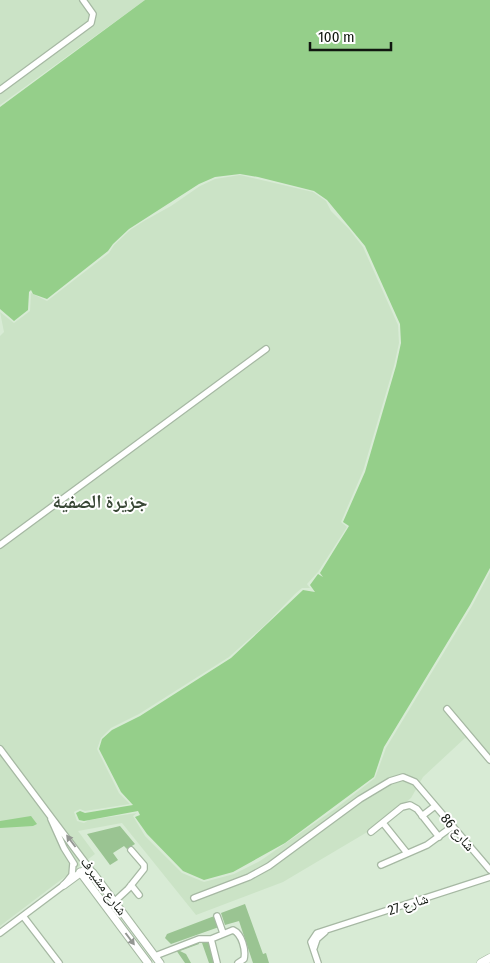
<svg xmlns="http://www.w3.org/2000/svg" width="490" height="963" viewBox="0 0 490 963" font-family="'Fira Sans Condensed','Noto Naskh Arabic',sans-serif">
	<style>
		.built { fill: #cbe3c6 }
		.green { fill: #9ac492 }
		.water { fill: #95cf8a }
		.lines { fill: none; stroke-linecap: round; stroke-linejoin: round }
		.minor-casing { stroke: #a6b8a3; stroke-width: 8 }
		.tertiary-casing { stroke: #a6b8a3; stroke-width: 9 }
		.secondary-casing { stroke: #a6b8a3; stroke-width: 9 }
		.minor { stroke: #fff; stroke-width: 5.5 }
		.tertiary { stroke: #fff; stroke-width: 7 }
		.secondary { stroke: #fff; stroke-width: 8 }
		.oneway { fill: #949793 }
		.labels { text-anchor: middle; stroke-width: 4; stroke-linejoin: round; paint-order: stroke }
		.street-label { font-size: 14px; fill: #111710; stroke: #fff }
		.district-label { font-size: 19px; font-weight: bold; fill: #384735; stroke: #fff }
	</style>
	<rect width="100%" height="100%" fill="#d8ebd5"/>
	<path class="built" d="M0,0H145L0,105Z
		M240,175L313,192L326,201L331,211L349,229L363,247L398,325L399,343L394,366L363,471L341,522L347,527L318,572L307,584L310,588H302L295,594L265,625L229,657L139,714L111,728L101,738L97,749L119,793L130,804L85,811L80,809L74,812L77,821L84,823L89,820L137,813L133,816L145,836L182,873L204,882L234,874L260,861L335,809L375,778L386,748L472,606L490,572V756L480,744L465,738L423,777L411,798L369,831L283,882L196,915L122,823L78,831L95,854L0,926V336L4,332L0,312L14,323L30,311L31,293L47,301L109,253L114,245L130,230L144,221L171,206L200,186L215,179Z"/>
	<path class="green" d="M120,826L135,844L127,849L124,846L113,853L118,860L110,865L87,834Z
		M245,904L263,954L266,953L269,963H253L239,921L225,925L221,913Z
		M217,915L219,927L171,944L165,938L167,934Z
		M207,938L215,963H209L201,940Z
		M198,941L199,944L180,951L186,954L191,963H185L176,950Z"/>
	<path class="water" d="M145,0H490V568L470,605L384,747L374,777L285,843L233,872L204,880L183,871L147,834L135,817L140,815L138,811L84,821L79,820L76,813L80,811L85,813L133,805L121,792L99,749L102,739L112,730L140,716L231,658L303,590L315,592L310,585L318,574L323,577L320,573L349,526L343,522L365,472L396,366L401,343L400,324L365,246L327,200L314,191L258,177L240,174L215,177L199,184L129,229L113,244L108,251L47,299L33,294L31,290L29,292L28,310L14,321L0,309V107Z
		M31,816L37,824L33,826L0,828V821Z"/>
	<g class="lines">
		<defs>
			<path id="minor" d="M0,90L91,23L93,14L83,0
				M0,545L266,349
				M447,709L490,760
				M0,749L93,873
				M422,816L435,806
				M51,819L64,848L74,864
				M383,823L407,853
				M371,832L402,807L410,805L417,809L439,837
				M381,865L427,845L453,826
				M131,885L139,895
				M194,898L249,877L269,866L360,799L390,781L403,777L415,782L490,870
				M114,902L128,889L144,869V865L131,850
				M23,916L59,963
				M217,916L223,933
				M0,933L64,885L72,875L73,863
				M314,948L317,939L325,932
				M155,956L199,939H211
				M217,963L211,939L233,930C242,934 246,950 244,959L238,963
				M318,963L311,942L317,933L490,877"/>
			<path id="tertiary" d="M80,872L148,963
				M64,885L83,871L93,873L160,963"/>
			<path id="secondary" d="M481,963L490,958"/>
		</defs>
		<use href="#minor" class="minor-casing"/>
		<use href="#tertiary" class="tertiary-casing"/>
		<use href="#secondary" class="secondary-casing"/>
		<use href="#minor" class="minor"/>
		<use href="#tertiary" class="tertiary"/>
		<use href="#secondary" class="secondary"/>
	</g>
	<defs><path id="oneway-solid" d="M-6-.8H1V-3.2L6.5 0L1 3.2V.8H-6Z" transform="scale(1.25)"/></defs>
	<g class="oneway">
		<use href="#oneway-solid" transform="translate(71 841) rotate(-127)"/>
		<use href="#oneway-solid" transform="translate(130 939) rotate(53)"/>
	</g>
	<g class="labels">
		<g class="street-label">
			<text transform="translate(458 832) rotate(50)" y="5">شارع 86</text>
			<text transform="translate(104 886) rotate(54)" y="5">شارع مشيرف</text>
			<text transform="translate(408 904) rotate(-18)" y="5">شارع 27</text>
		</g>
		<g class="district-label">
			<text x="100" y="508">جزيرة الصفية</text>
		</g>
	</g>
	<path d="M310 42v8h81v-8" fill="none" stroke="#111710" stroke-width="2.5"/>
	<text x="318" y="42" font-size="15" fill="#111710" stroke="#ffffff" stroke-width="4" paint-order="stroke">100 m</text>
</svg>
